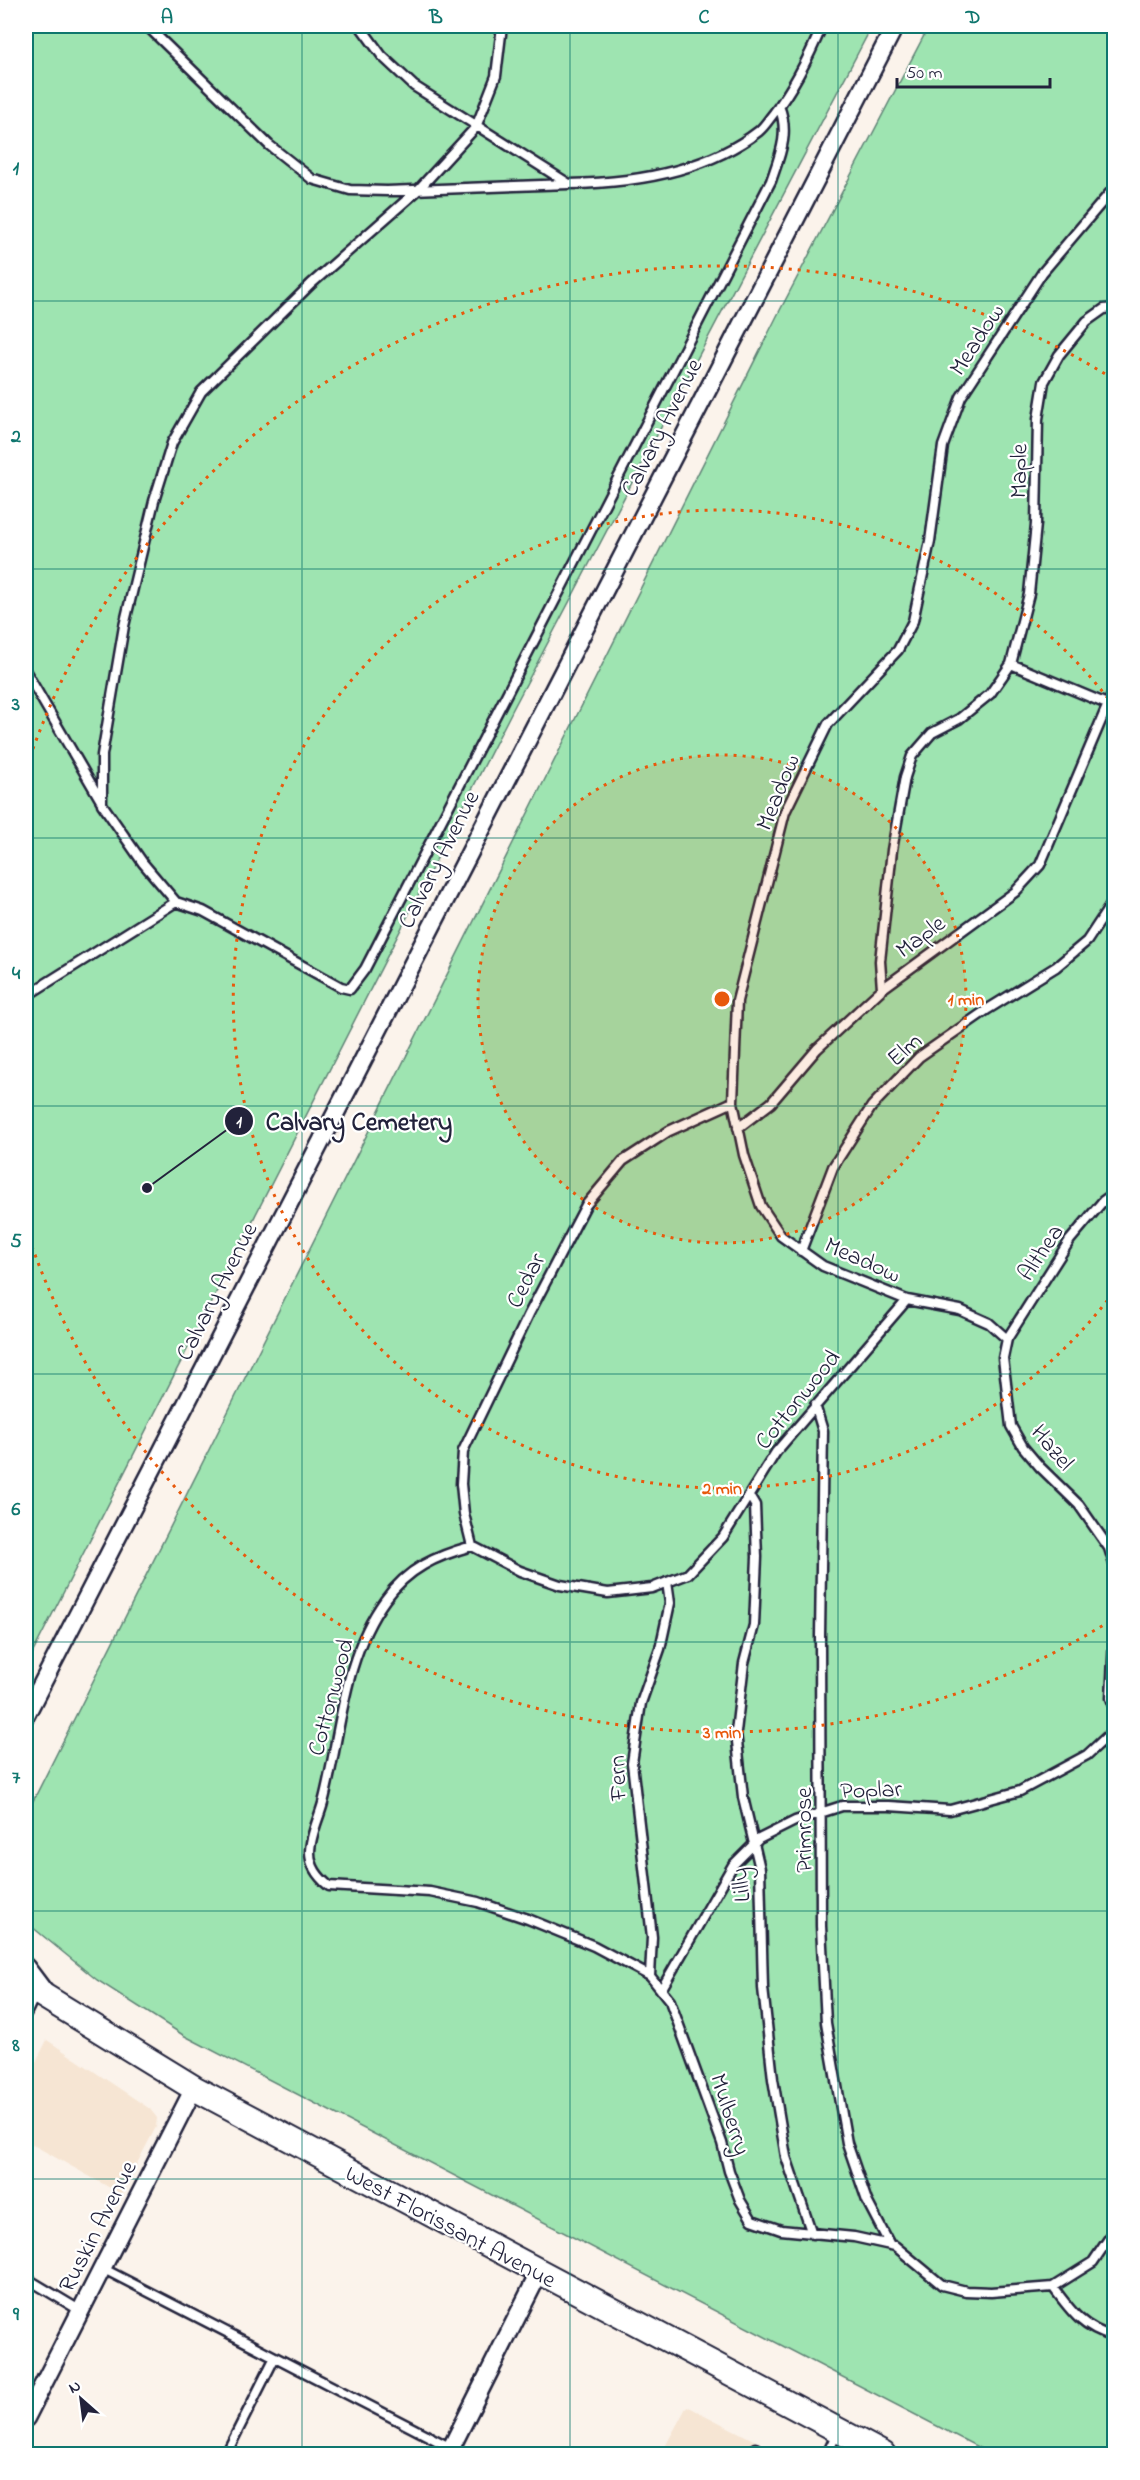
<svg xmlns="http://www.w3.org/2000/svg" width="1140" height="2480" viewBox="0 0 1140 2480" font-family="'Indie Flower',sans-serif">
	<style>
		.built { fill: #f6e5d3 }
		.green { fill: #9ee4b1; stroke: #608376; stroke-width: 1.5 }
		.lines { fill: none; stroke-linecap: round; stroke-linejoin: round }
		.service-casing { stroke: #22223b; stroke-width: 13 }
		.minor-casing { stroke: #22223b; stroke-width: 21 }
		.secondary-casing { stroke: #22223b; stroke-width: 28 }
		.service { stroke: #fff; stroke-width: 8 }
		.minor { stroke: #fff; stroke-width: 16 }
		.secondary { stroke: #fff; stroke-width: 24 }
		.grid { fill: none; stroke: #0f766e; stroke-width: 1.5; stroke-opacity: 0.55 }
		.ring { fill: none; stroke: #e8590c; stroke-width: 3; stroke-dasharray: 3 6 }
		.labels { text-anchor: middle; stroke-width: 4.5; stroke-linejoin: round; paint-order: stroke }
		.street-label { font-size: 24px; fill: #22223b; stroke: #fff }
		.centre { fill: #e8590c; stroke: #fff; stroke-width: 3 }
		.ring-label { font-size: 18px; text-anchor: middle; font-weight: bold; fill: #e8590c; stroke: #fff; stroke-width: 4.5; stroke-linejoin: round; paint-order: stroke }
		.leader { fill: none; stroke: #22223b; stroke-width: 2 }
		.callout-dot { fill: #22223b; stroke: #fff; stroke-width: 2 }
		.mark-label { font-size: 18px; text-anchor: middle; font-weight: bold; fill: #fff }
		.callout-label { font-size: 26px; text-anchor: middle; font-weight: bold; fill: #22223b; stroke: #fff; stroke-width: 4.5; stroke-linejoin: round; paint-order: stroke }
		.neatline { fill: none; stroke: #0f766e; stroke-width: 2 }
		.grid-label { font-size: 20px; text-anchor: middle; font-weight: bold; fill: #0f766e }
	</style>
	<rect width="100%" height="100%" fill="#fbf3eb"/>
	<filter id="ink" filterUnits="userSpaceOnUse"><feTurbulence type="fractalNoise" baseFrequency=".0167" numOctaves="2"/><feDisplacementMap in="SourceGraphic" scale="12" xChannelSelector="R" yChannelSelector="G"/><feConvolveMatrix kernelMatrix="1 2 1 2 8 2 1 2 1" color-interpolation-filters="sRGB"/></filter>
	<g filter="url(#ink)">
		<path class="built" d="M47,2040L150,2109L157,2118L156,2127L121,2194L26,2141V2082Z
			M687,2406L781,2454H661Z"/>
		<path class="green" d="M26,26H872L513,709L26,1666Z
			M929,26H1114V2454H991L183,2035L97,1980L26,1922V1815L777,316Z"/>
		<g class="lines">
			<defs>
				<path id="service" d="M147,26L269,145L312,179L350,190L387,191L569,184
					M360,26L382,56L414,86L569,184C635,183 706,172 759,131C765,126 769,119 774,113C795,86 809,57 822,26
					M502,26L496,76L476,127L418,190L311,284L201,392L172,443L154,501L124,626L102,755V804L143,863L176,902L203,911L341,987L350,989L365,969L771,181C780,155 790,133 779,106
					M1011,664L1114,707
					M26,672L101,801
					M882,989L880,961L892,850L905,777L912,756L932,733L959,719L990,694L1011,664L1029,594L1036,524L1038,419L1044,382L1059,355L1087,321L1104,309L1114,308
					M26,996L176,902
					M738,1128L771,1103L817,1049L882,989L1015,892L1040,865L1114,690
					M1114,1193L1103,1201L1070,1240L1007,1339L1003,1358L1011,1426L1023,1447L1040,1467L1079,1505L1109,1548L1114,1564
					M801,1251L833,1167L872,1106L919,1057L988,1009L1056,967L1087,941L1114,900
					M907,1300L776,1452L723,1537L688,1574L652,1588L608,1593L560,1585L520,1571L472,1546C436,1556 408,1568 385,1600C342,1659 341,1735 323,1803C319,1818 310,1836 310,1852C310,1867 318,1877 329,1886L430,1892L478,1902L528,1919L594,1946L650,1976L670,2001L722,2143L729,2171L740,2200L752,2220L781,2230L854,2237L895,2246L942,2285L966,2291L991,2292L1053,2287C1072,2313 1083,2328 1114,2337
					M1007,1339L989,1323L960,1310L907,1300L823,1266L781,1236L761,1206L744,1155L733,1102L737,1001L785,812L828,724L898,650L913,621L930,541L943,446L961,397L1042,273L1114,188
					M815,1405L823,1431L820,1636L821,1926L826,2023L847,2143L867,2201L890,2245
					M749,1495L755,1505L757,1557L754,1625L744,1663L736,1732L743,1797L760,1869L763,1988L773,2079L786,2157L812,2234
					M472,1546L464,1514L461,1484L463,1451L529,1314L586,1205L623,1161L669,1131L733,1102
					M1114,1638L1111,1698L1114,1706
					M650,1976L652,1937L632,1763L641,1703L660,1649L670,1603L667,1582
					M661,1990L733,1865L759,1839L795,1821L842,1806H889L950,1810L1020,1791L1087,1755L1114,1730
					M26,2014L36,1993
					M102,2268L275,2357L226,2454
					M26,2278L81,2311
					M1053,2287L1093,2262L1114,2231
					M275,2357L463,2454
					M755,2448L768,2454
					M827,2454L837,2433"/>
				<path id="minor" d="M26,1715L895,26
					M26,1967L44,1991
					M26,2418L194,2088
					M448,2454L539,2273"/>
				<path id="secondary" d="M26,1985L194,2088L883,2454"/>
			</defs>
			<use href="#service" class="service-casing"/>
			<use href="#minor" class="minor-casing"/>
			<use href="#secondary" class="secondary-casing"/>
			<use href="#service" class="service"/>
			<use href="#minor" class="minor"/>
			<use href="#secondary" class="secondary"/>
		</g>
	</g>
	<path class="grid" d="M302,26V2454M570,26V2454M838,26V2454M26,301H1114M26,569H1114M26,838H1114M26,1106H1114M26,1374H1114M26,1642H1114M26,1911H1114M26,2179H1114"/>
	<circle cx="722" cy="999" r="244" fill="#e8590c" fill-opacity=".12"/>
	<g class="ring">
		<circle cx="722" cy="999" r="244"/>
		<path d="M1113 1293A489 489 0 1 1 1113 705"/>
		<path d="M1110 1621A733 733 0 0 1 27 1232M27 766A733 733 0 0 1 1110 377"/>
	</g>
	<g class="labels">
		<g class="street-label">
			<text transform="translate(976 339) rotate(-57)" y="8">Meadow</text>
			<text transform="translate(661 427) rotate(-63)" y="8">Calvary Avenue</text>
			<text transform="translate(1018 471) rotate(-89)" y="8">Maple</text>
			<text transform="translate(777 792) rotate(-68)" y="8">Meadow</text>
			<text transform="translate(438 859) rotate(-63)" y="8">Calvary Avenue</text>
			<text transform="translate(920 936) rotate(-37)" y="8">Maple</text>
			<text transform="translate(904 1049) rotate(-41)" y="8">Elm</text>
			<text transform="translate(1040 1252) rotate(-56)" y="8">Althea</text>
			<text transform="translate(863 1259) rotate(24)" y="8">Meadow</text>
			<text transform="translate(525 1280) rotate(-63)" y="8">Cedar</text>
			<text transform="translate(216 1291) rotate(-63)" y="8">Calvary Avenue</text>
			<text transform="translate(797 1399) rotate(-51)" y="8">Cottonwood</text>
			<text transform="translate(1053 1447) rotate(50)" y="8">Hazel</text>
			<text transform="translate(330 1697) rotate(-75)" y="8">Cottonwood</text>
			<text transform="translate(617 1778) rotate(-92)" y="8">Fern</text>
			<text transform="translate(871 1789) rotate(-2)" y="8">Poplar</text>
			<text transform="translate(803 1830) rotate(-90)" y="8">Primrose</text>
			<text transform="translate(740 1885) rotate(-96)" y="8">Lilly</text>
			<text transform="translate(731 2114) rotate(72)" y="8">Mulberry</text>
			<text transform="translate(97 2226) rotate(-63)" y="8">Ruskin Avenue</text>
			<text transform="translate(451 2226) rotate(28)" y="8">West Florissant Avenue</text>
		</g>
	</g>
	<circle cx="722" cy="999" r="9" class="centre"/>
	<g class="ring-label">
		<text x="966" y="1005">1 min</text>
		<text x="722" y="1494">2 min</text>
		<text x="722" y="1738">3 min</text>
	</g>
	<path class="leader" d="M147 1188L239 1121"/>
	<g class="callout-dot">
		<circle cx="147" cy="1188" r="6"/>
		<circle cx="239" cy="1121" r="15"/>
	</g>
	<g class="mark-label">
		<text x="239" y="1127">1</text>
	</g>
	<g class="callout-label">
		<text x="359" y="1130">Calvary Cemetery</text>
	</g>
	<rect width="1140" height="2480" fill="none" stroke="#fff" stroke-width="66"/>
	<g transform="translate(81 2399) rotate(332)" stroke="#ffffff" stroke-width="4.5" paint-order="stroke">
	<path d="M0-4.5L10 22L0 15L-10 22Z" fill="#22223b"/>
	<text y="-9" font-size="16" font-weight="bold" text-anchor="middle" fill="#22223b">N</text>
	</g>
	<path d="M897 78v9h153v-9" fill="none" stroke="#22223b" stroke-width="3"/>
	<text x="906" y="78" font-size="18" fill="#22223b" stroke="#ffffff" stroke-width="4.5" paint-order="stroke">50 m</text>
	<rect x="33" y="33" width="1074" height="2414" class="neatline"/>
	<g class="grid-label">
		<text x="167" y="23">A</text>
		<text x="436" y="23">B</text>
		<text x="704" y="23">C</text>
		<text x="973" y="23">D</text>
		<text x="16" y="174">1</text>
		<text x="16" y="442">2</text>
		<text x="16" y="710">3</text>
		<text x="16" y="979">4</text>
		<text x="16" y="1247">5</text>
		<text x="16" y="1515">6</text>
		<text x="16" y="1783">7</text>
		<text x="16" y="2051">8</text>
		<text x="16" y="2320">9</text>
	</g>
</svg>
